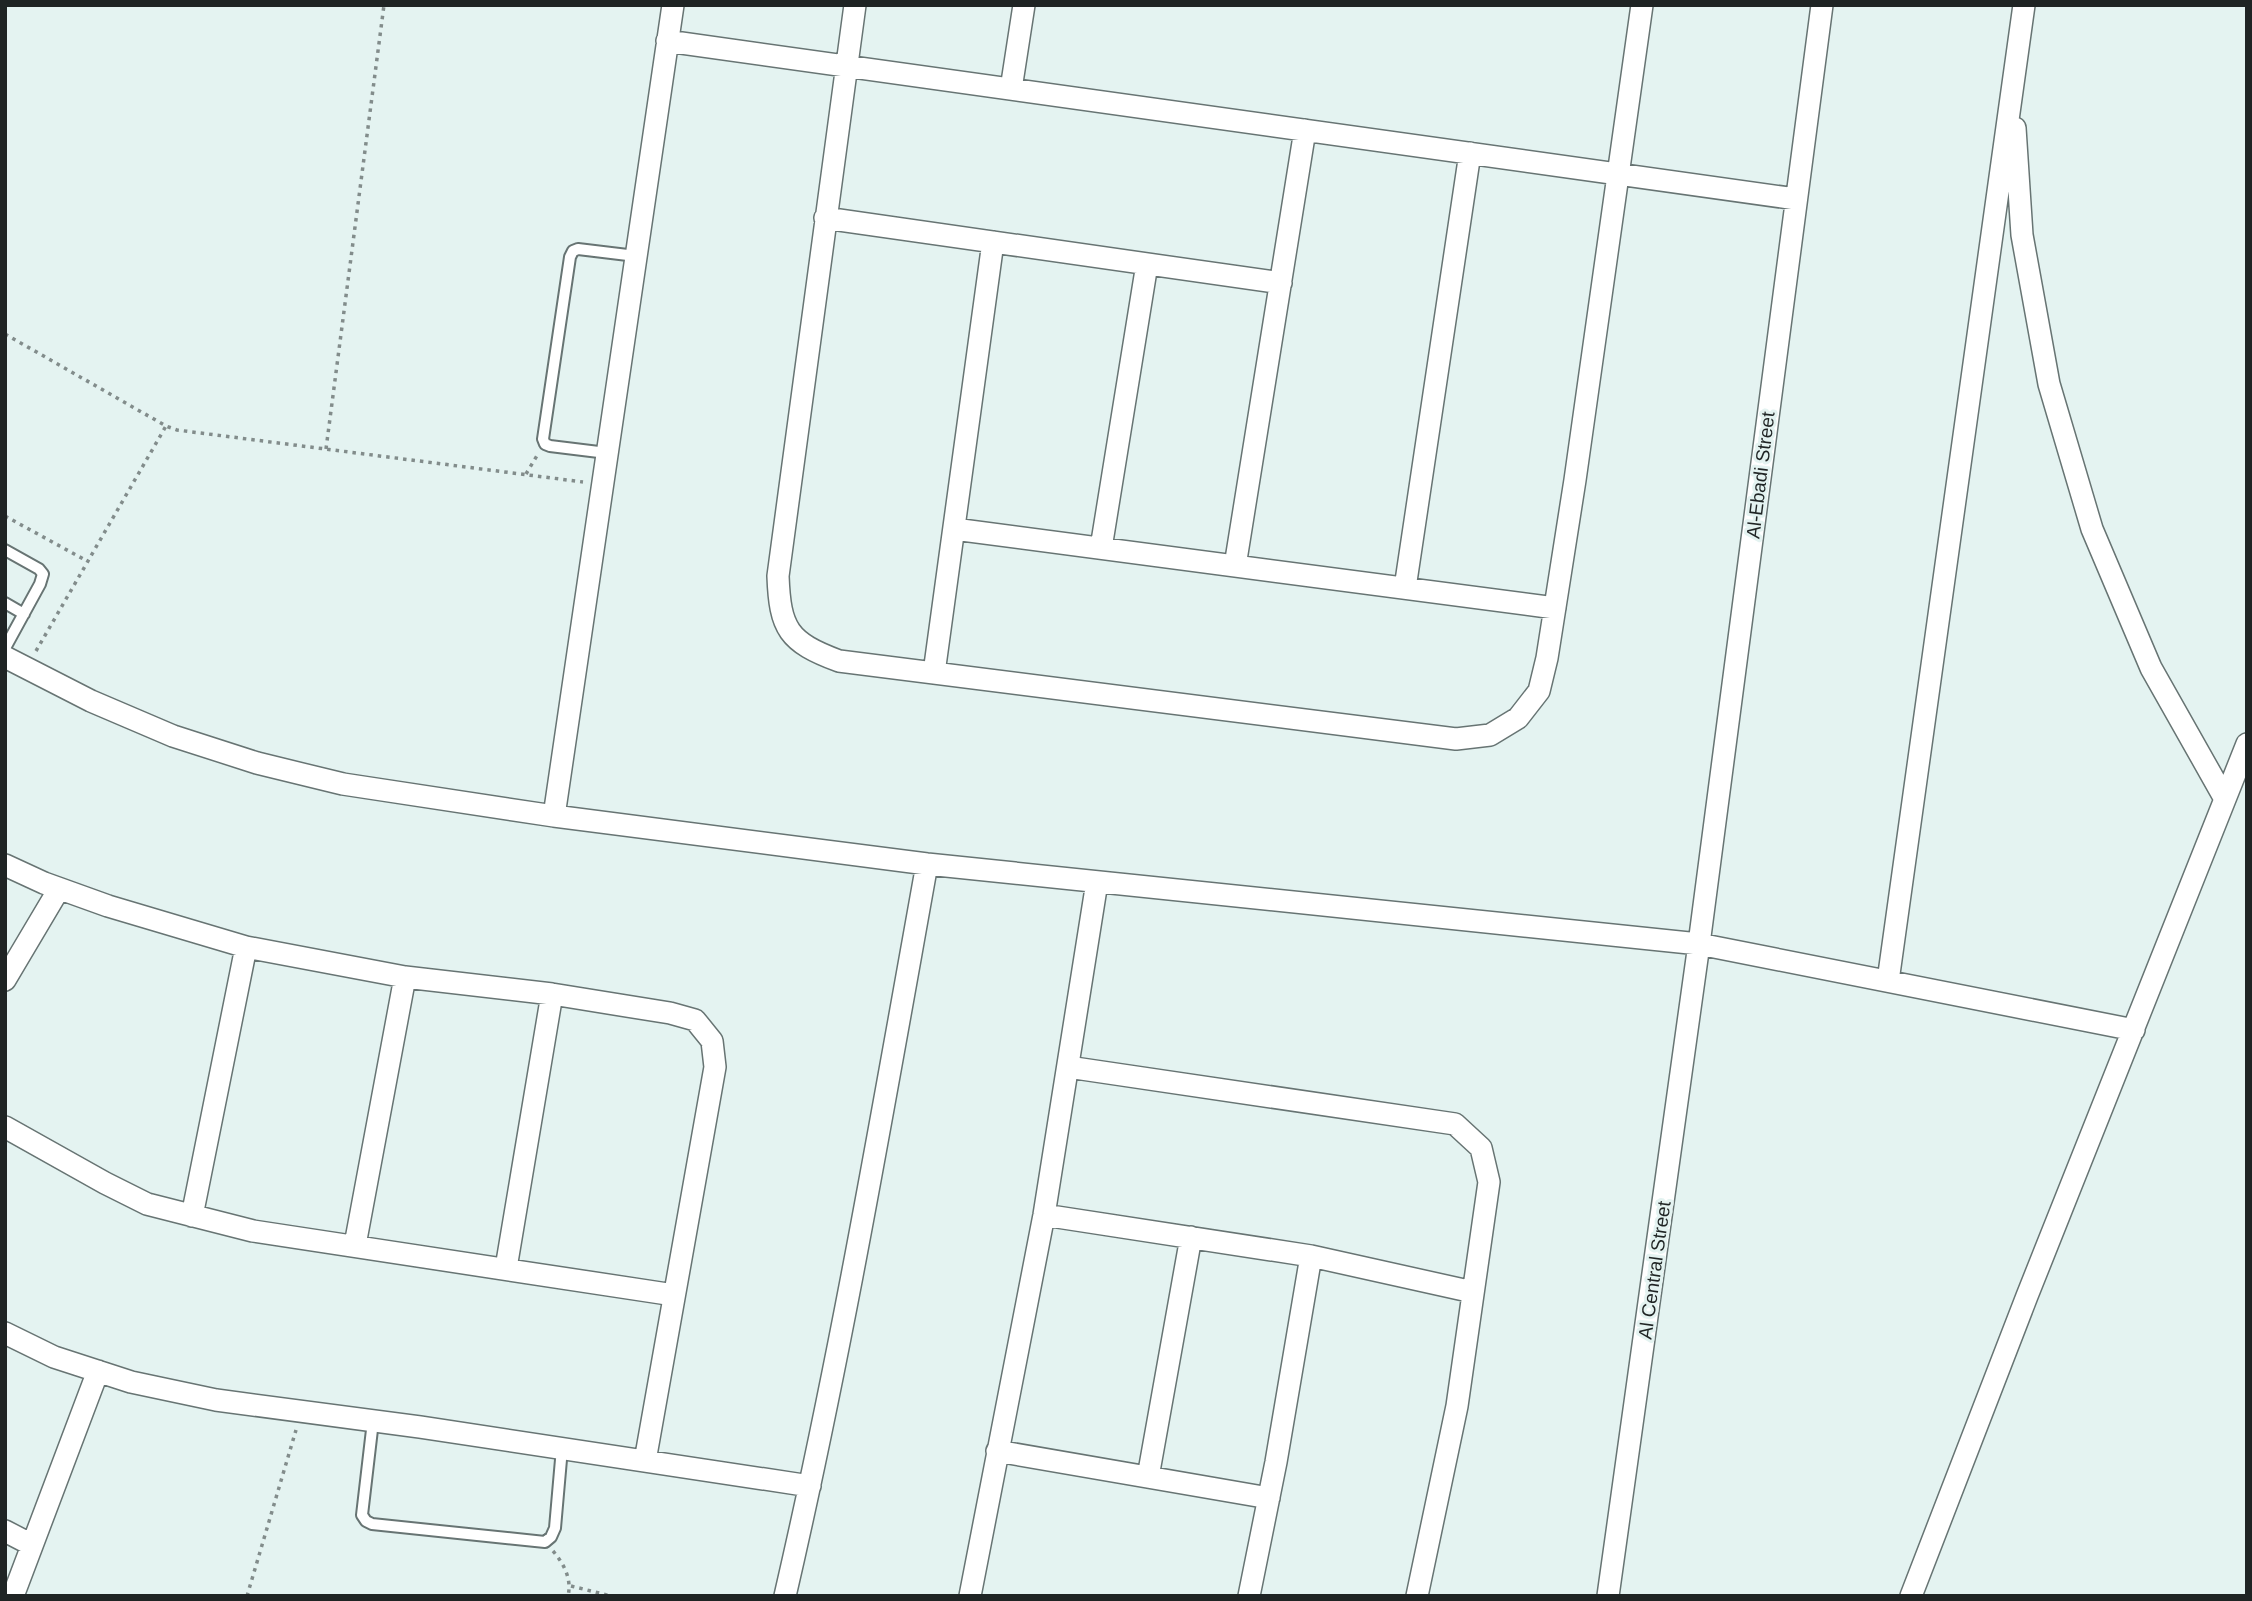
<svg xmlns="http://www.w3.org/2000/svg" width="2252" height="1601" viewBox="0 0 2252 1601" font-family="Arial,sans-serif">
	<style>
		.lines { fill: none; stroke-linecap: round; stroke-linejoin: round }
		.lane-casing { stroke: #677473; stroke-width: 14 }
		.street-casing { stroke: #677473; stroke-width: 24 }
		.path { stroke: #828c8b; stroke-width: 3.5; stroke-dasharray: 3.5 5; stroke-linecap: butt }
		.lane { stroke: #fff; stroke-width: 10 }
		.street { stroke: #fff; stroke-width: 21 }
		.labels { text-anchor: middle; stroke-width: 6; stroke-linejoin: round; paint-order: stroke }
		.street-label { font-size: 19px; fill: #1f2424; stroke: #e4f3f1 }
	</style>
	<rect width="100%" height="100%" fill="#e4f3f1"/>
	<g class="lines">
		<defs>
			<path id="lane" d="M607,453L550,446L545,444L543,439L570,257L573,251L578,249L636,256
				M5,550L39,569L43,574L40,584L5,648
				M5,603L24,614
				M373,1421L362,1515L366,1521L372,1524L545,1542L551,1537L555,1528L562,1448"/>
			<path id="street" d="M855,5L778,576C780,629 788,642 839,661L1456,739L1490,735L1518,718L1539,691L1547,658L1575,480L1642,5
				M667,41L1796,199
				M1011,89L1024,5
				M2015,128L2022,235L2049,384L2092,529L2151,668L2225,799
				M825,218L1281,283
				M954,529L1555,608
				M1101,548L1147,264
				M1235,566L1305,130
				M1405,588L1470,153
				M5,657L91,701L173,736L257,763L343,784L554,816L927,864L1699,944L2134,1030
				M934,673L993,242
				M554,816L673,5
				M5,865L44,883L108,906L246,947L405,977L552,994L670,1013L695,1020L712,1041L715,1067L645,1461
				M5,980L59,889
				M1888,981L2024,5
				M1068,1067L1455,1124L1481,1148L1489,1182L1457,1406L1417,1596
				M5,1127L105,1183L147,1204L253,1231L674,1295
				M1044,1215L1311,1256L1473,1292
				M192,1216L246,947
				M355,1245L405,977
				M506,1268L552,994
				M5,1333L54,1357L131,1382L216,1400L420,1427L810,1486
				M997,1451L1269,1498
				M1148,1477L1191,1237
				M5,1531L32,1545
				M13,1596L98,1371
				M785,1596C841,1354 883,1109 927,864
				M970,1596L1044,1215L1097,882
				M1249,1596L1276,1462L1311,1256
				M1608,1596L1699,944L1822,5
				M1911,1596L2027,1296L2247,744"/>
		</defs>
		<use href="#lane" class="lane-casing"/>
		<use href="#street" class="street-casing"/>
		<path class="path" d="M5,334L166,426L177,430L583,482
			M326,449L384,5
			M526,474L538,454
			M5,516L87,561
			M36,651L166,426
			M553,1551C564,1564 572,1579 568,1596
			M571,1586L611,1596
			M247,1596L296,1430"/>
		<use href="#lane" class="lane"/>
		<use href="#street" class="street"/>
	</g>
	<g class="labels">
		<g class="street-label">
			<text transform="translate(1760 475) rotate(-83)" y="7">Al-Ebadi Street</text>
			<text transform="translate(1654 1270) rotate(-82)" y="7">Al Central Street</text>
		</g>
	</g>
	<rect width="2252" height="1601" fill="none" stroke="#1f2424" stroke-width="14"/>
</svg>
